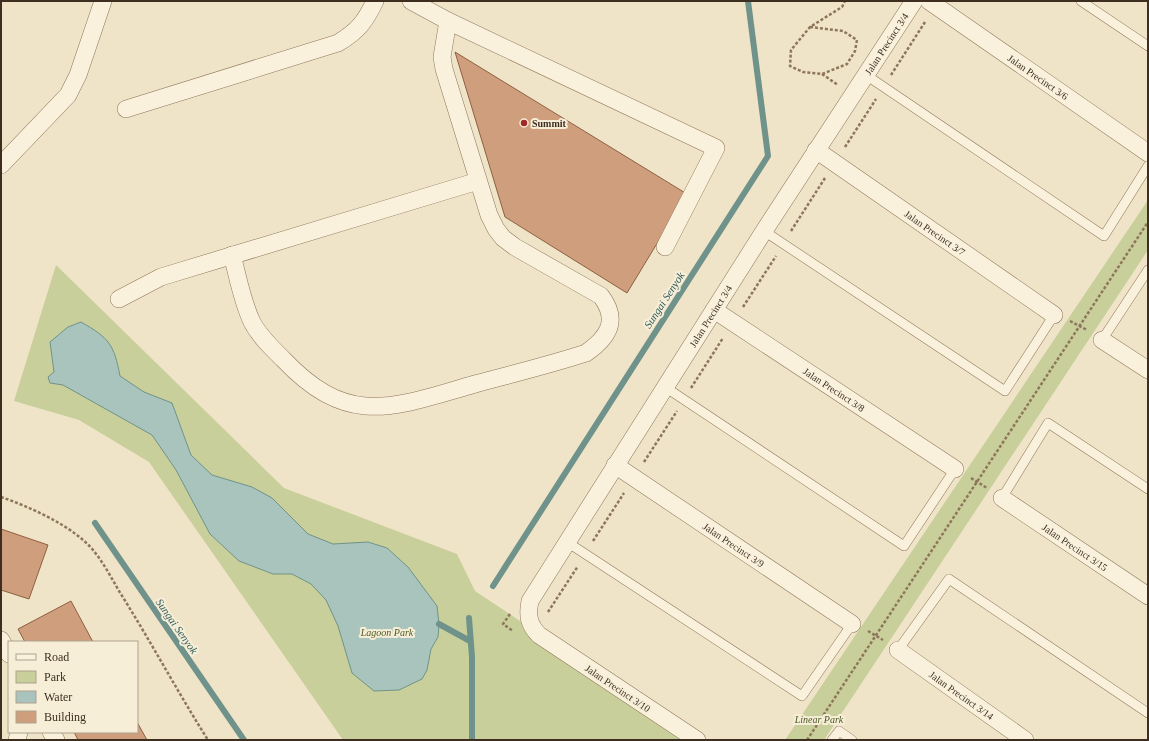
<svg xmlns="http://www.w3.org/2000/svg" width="1149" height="741" viewBox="0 0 1149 741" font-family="'Times New Roman',serif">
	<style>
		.green { fill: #c9cf9b }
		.water { fill: #a9c4bc; stroke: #6f938a }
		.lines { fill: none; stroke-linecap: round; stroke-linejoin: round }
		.stream { stroke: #6f938a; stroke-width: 6 }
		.building { fill: #cf9f7d; stroke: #8d5f41 }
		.lane-casing { stroke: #8d765c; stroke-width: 10 }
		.street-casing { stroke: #8d765c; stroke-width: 18 }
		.path { stroke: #8d765c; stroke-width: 2.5; stroke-dasharray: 3 2; stroke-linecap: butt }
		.lane { stroke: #faf1dc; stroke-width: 9 }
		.street { stroke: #faf1dc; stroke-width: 17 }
		.poi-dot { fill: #9e2a2b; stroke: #f7eed8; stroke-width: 1.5 }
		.labels { text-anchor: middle; stroke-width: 4; stroke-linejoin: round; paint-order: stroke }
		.street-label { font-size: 10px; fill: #3d2e20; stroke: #f7eed8 }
		.poi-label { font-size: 10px; font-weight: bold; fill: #3d2e20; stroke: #f7eed8; text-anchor: start }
		.park-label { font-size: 10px; font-style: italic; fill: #4d5a26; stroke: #f7eed8 }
		.water-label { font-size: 11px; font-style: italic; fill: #2f5d5a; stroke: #f7eed8 }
	</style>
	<rect width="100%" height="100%" fill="#f0e4c8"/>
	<path class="green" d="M1148,200V250L824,740H785Z
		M56,265L284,488L457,554L475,591L699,740H343L149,462L79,420L14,401Z"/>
	<path class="water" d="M81,322C109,338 114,344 120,376L144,392L172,403L191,455L212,475L252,487L272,498L308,534L333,544L368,542L387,548L408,567L437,606L439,624L438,637L431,649L427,670L422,679L399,690L374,691L352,673L338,626L326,600L311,584L292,574H273L239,561L210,534L176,470L152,435L63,385L50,383L48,377L54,372L50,342L68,327Z"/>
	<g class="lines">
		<path class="stream" d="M95,523L244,740
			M493,586L768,156L748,1
			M469,618L472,657V740
			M439,624L470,641"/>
	</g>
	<path class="building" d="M455,52L687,194L627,293L505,217Z
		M1,529L48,545L29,599L1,590Z
		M71,601L93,642H25L18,629Z
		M137,722L147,740H78L74,732H137Z"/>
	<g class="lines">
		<defs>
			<path id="lane" d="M1081,1L1148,46
				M866,75L1104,236L1148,166
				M764,231L1005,391L1054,315
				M1102,340L1148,270
				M665,387L904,546L955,469
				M1002,498L1048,423L1148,489
				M567,542L802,696L852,624
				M898,650L949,579L1148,713
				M832,740L839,731L852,740"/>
			<g id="street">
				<path d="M411,1L448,21L716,148L665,247"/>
				<path id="s1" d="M929,1L1148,153"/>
				<path d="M126,109L338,43C358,31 365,22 375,1"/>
				<path id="s2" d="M816,150L1054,315"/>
				<path d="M1,165L68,95L78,75L103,1"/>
				<path d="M232,255C238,277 242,301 252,322C259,336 272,348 283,359C349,429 394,407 475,384C512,374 549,365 586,353C609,337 619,320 601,296L515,247L503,238L496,229L489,215L444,69L442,57L448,21"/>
				<path d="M119,299L161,277L478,181"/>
				<path id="s3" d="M714,310L955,469"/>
				<path d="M1102,340L1148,370"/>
				<path id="s4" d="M615,465L852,624"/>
				<path id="s5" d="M1002,498L1148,596"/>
				<path d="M1,640L9,654"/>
				<path id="s6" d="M898,650L1025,740"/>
				<path d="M51,732L56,740"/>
				<path d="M17,740L19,732"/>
				<path id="s7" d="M697,740L539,635C529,625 527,616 530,601L764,231L914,1"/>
			</g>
		</defs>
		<use href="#lane" class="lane-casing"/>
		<use href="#street" class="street-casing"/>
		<path class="path" d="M810,27L843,31L857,40L855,51L847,64L822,74L803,72L790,66L791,50L810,27L842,7L845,1
			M822,74L838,85
			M891,75L925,22
			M845,147L876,99
			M791,231L825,178
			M743,307L776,256
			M1070,321L1087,330
			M691,388L723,338
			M644,462L677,411
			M971,478L987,488
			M1,497C30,507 73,526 93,550C103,562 111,577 119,591C150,640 177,691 208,740
			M593,541L624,493
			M548,612L578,566
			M510,614L503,624L513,631
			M868,631L883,640
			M807,740L1148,222"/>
		<use href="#lane" class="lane"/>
		<use href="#street" class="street"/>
	</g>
	<circle class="poi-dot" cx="524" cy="123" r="4"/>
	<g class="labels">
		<g class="street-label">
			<text dy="4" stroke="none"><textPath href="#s7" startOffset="888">Jalan Precinct 3/4</textPath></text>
			<text dy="4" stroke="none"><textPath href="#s1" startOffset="133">Jalan Precinct 3/6</textPath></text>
			<text dy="4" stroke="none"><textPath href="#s2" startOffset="145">Jalan Precinct 3/7</textPath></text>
			<text dy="4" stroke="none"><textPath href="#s7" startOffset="564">Jalan Precinct 3/4</textPath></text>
			<text dy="4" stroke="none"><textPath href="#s3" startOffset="144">Jalan Precinct 3/8</textPath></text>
			<text dy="4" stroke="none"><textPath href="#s4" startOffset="143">Jalan Precinct 3/9</textPath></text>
			<text dy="4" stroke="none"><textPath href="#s5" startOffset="88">Jalan Precinct 3/15</textPath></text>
			<text transform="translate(618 688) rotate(34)" y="4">Jalan Precinct 3/10</text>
			<text dy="4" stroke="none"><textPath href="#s6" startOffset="78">Jalan Precinct 3/14</textPath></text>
		</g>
		<g class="poi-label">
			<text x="532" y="127">Summit</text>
		</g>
		<g class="park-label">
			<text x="387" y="636">Lagoon Park</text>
			<text x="819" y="723">Linear Park</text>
		</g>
		<g class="water-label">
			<text transform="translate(664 300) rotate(-57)" y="4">Sungai Senyok</text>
			<text transform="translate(177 626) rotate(55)" y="4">Sungai Senyok</text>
		</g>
	</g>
	<rect width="1149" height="741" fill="none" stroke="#3d2e20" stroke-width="4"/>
	<rect x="8" y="641" width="130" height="92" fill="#f7eed8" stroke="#ada18e"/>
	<rect x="16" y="654" width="20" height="6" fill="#faf1dc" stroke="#ada18e"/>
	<text x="44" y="661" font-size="12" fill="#3d2e20">Road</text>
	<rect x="16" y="671" width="20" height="12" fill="#c9cf9b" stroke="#ada18e"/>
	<text x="44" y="681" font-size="12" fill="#3d2e20">Park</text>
	<rect x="16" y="691" width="20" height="12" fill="#a9c4bc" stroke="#ada18e"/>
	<text x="44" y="701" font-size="12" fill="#3d2e20">Water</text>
	<rect x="16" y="711" width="20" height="12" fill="#cf9f7d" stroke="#ada18e"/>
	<text x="44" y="721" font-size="12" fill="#3d2e20">Building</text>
</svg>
